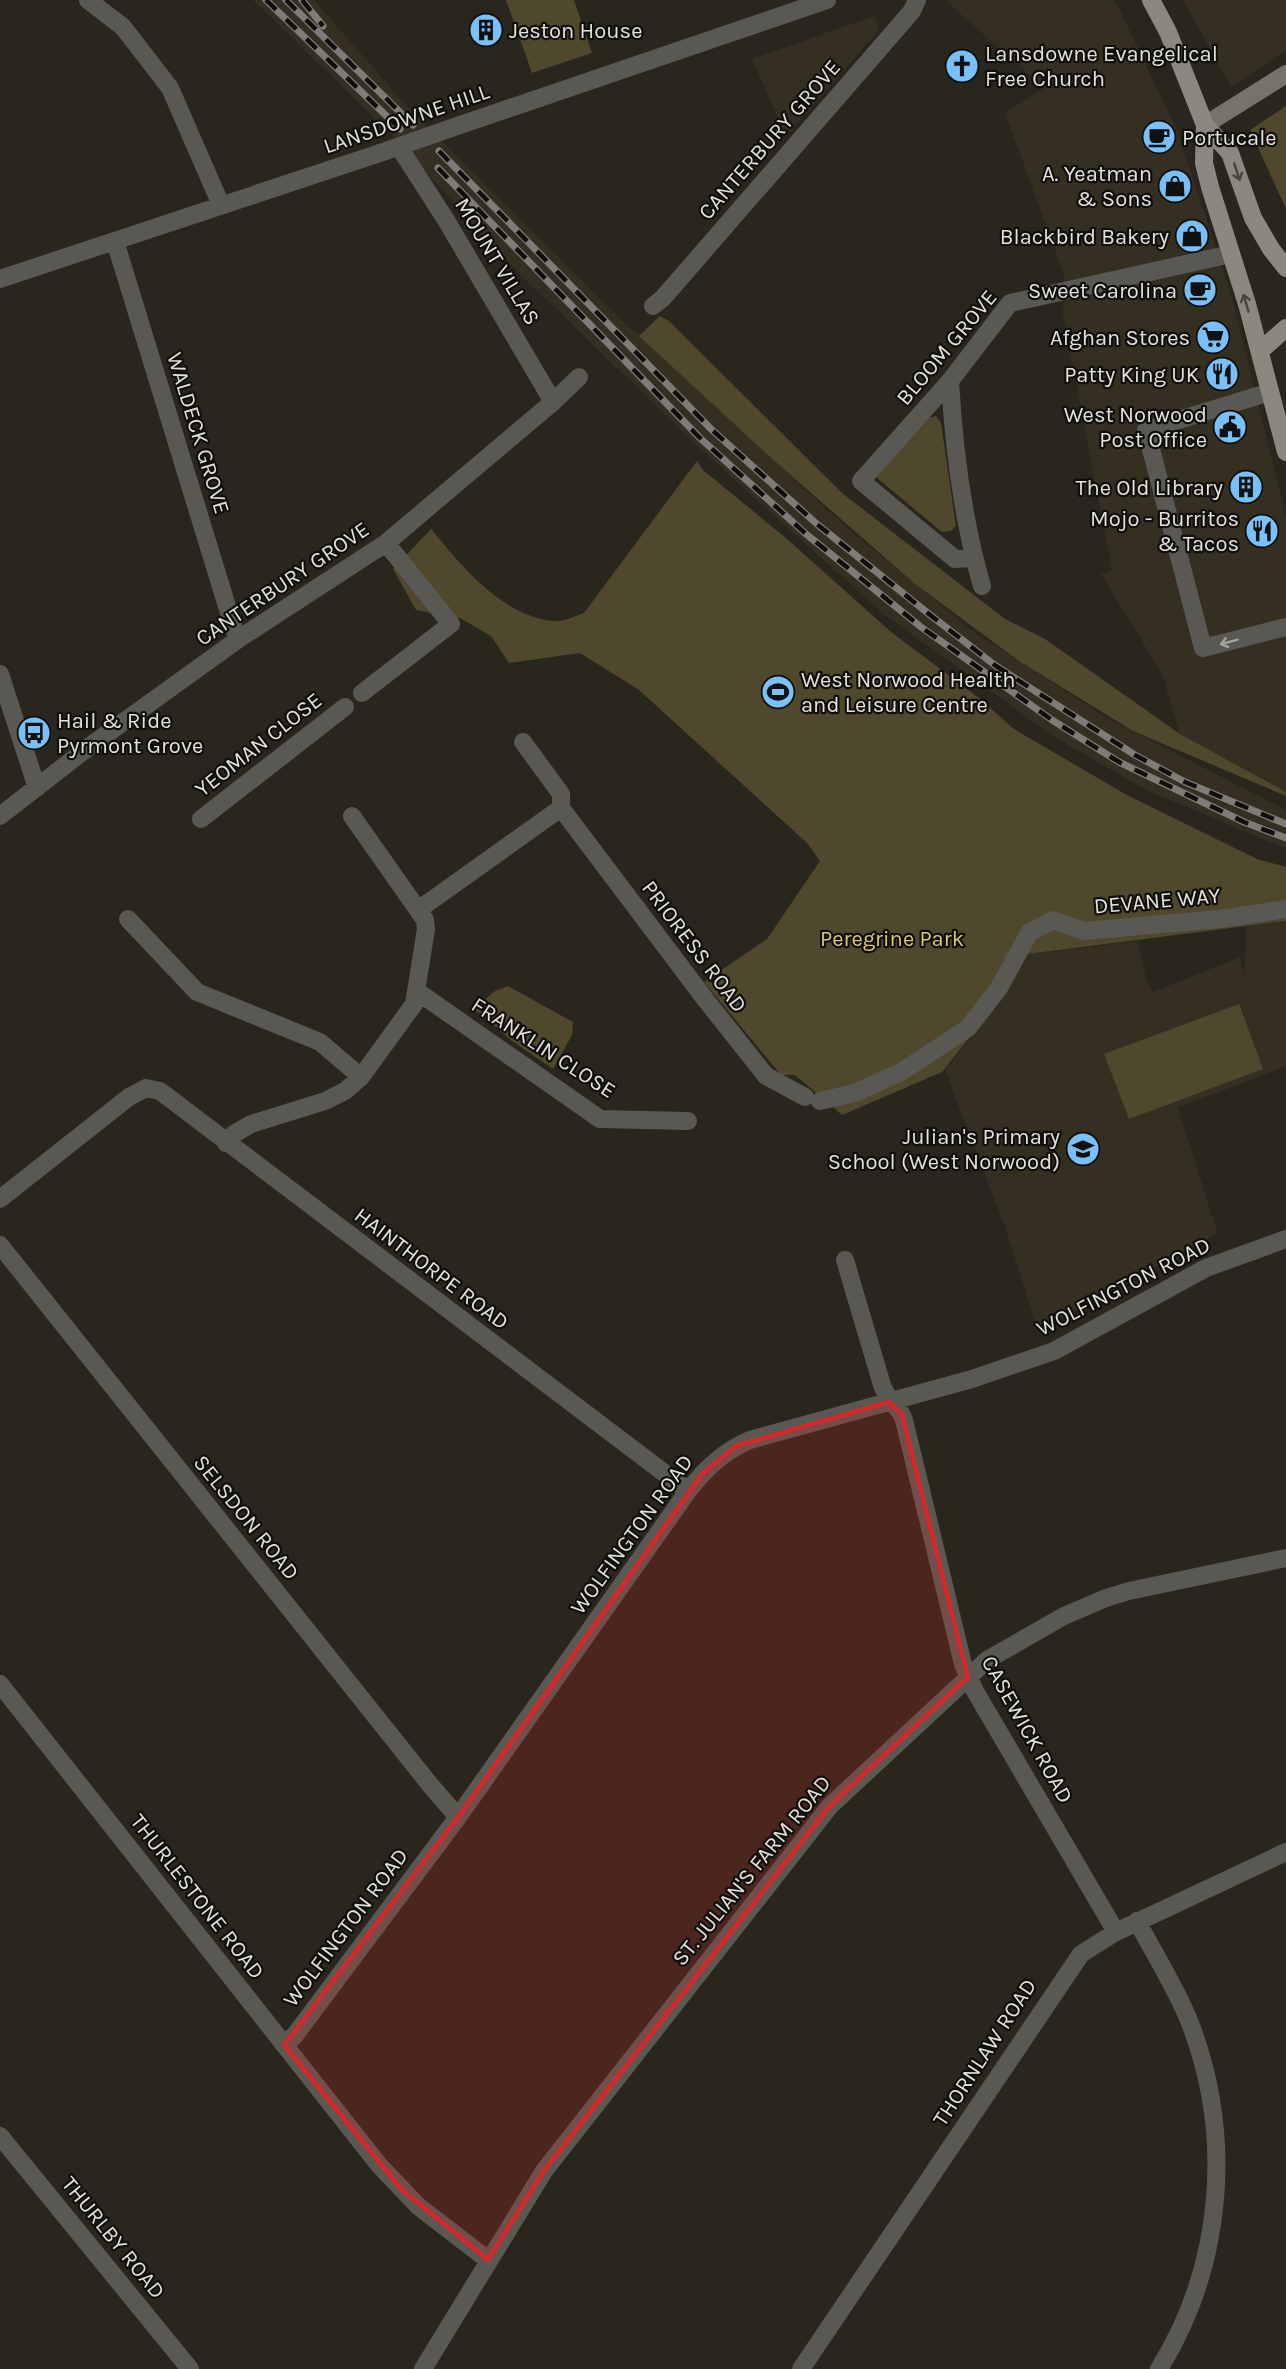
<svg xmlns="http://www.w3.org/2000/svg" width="1286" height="2369" viewBox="0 0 1286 2369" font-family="Karla,sans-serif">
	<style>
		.built { fill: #342f20 }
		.green { fill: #4f482d }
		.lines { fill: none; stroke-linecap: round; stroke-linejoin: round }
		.street { stroke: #595853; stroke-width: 18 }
		.secondary { stroke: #75736c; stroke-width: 18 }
		.primary { stroke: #8b887f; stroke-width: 18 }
		.rail-casing { stroke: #7f7c75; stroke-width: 7 }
		.rail { stroke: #100f0b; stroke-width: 4.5; stroke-dasharray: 14; stroke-linecap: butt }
		.street-bridge { stroke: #595853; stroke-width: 18 }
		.oneway { stroke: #47453f }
		.oneway2 { stroke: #a5a39e }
		.marked { fill: #d62828; fill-opacity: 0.2; stroke: #d62828; stroke-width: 4.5; stroke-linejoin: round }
		.labels { text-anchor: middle; stroke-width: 4.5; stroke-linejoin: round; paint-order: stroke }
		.poi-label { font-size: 22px; fill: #e3e1db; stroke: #100f0b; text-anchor: end }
		.street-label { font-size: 22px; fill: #e3e1db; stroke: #100f0b }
		.park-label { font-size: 22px; fill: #dac579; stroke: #100f0b }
	</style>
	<rect width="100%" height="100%" fill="#29261d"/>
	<path class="built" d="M253,0H314L405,104L605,304L846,527L974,632L1107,718L1286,810V849L1146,790L1054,737L882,613L696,445L517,271L390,133Z
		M945,0H1115L1178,132L1233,301L1286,517V792L1180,734L1162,674L1101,574L1112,570L1063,315L1064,275L1005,113L1044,88Z
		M1183,0H1286V50L1231,87Z
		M874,16L879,30L786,136L752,59Z
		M1286,921V1066L1178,1108L1218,1234L1038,1330L1004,1225L945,1070L1007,991L1027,954L1138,941L1146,978L1153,992L1240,957L1244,974L1246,927Z"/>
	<path class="green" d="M506,0H574L592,53L532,73Z
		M1286,106V209L1250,130Z
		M660,316L669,321L842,493L1005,619L1045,639L1180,734L1286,792V796L1133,731L1019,661L915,584L770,457L639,336Z
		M936,416L941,423L956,526L951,531L942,532L877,478L878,470L924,419Z
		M697,461L703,470L787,539L891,632L979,698L1014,729L1125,794L1257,859L1286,867V921L1027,954L1007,991L942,1072L842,1115L795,1075H781L704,982L767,939L820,861L807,843L639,690L580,653L509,663L491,636L460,618L416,610L393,569L431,529C462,566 501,615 552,621C561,623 575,616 584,613Z
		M508,986L573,1022L572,1035L553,1069L512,1041L474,1009L495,991Z
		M1239,1004L1263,1069L1129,1119L1104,1054Z"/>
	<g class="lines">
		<path class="street" d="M88,0L123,27L170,88L221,205
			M460,125L827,0
			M399,147L446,220L553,402
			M115,241L234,629L240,638
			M0,279L380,153
			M653,306L663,298L912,11L917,0
			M950,381C954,450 963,521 982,586
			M1270,392L1146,430L1203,648L1286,627
			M974,558L955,559L861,481L950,381L1010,303L1231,254
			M0,674L37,788
			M362,693L451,624L386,543
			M523,742L561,794V808L705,999L766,1076L805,1097
			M0,816L90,746L240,638L386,543L553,402L579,377
			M352,816L418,910
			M201,819L345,707
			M128,919L197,992L320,1042L361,1077
			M418,992L600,1119L688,1121
			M820,1101L855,1093L901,1072L968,1028L999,988L1029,933L1053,920L1084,931L1220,919L1286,909
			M226,1143L234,1134L251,1124L325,1101L345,1091L361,1077L414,1004L426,929L425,920L418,910L561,808
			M0,1199L129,1097L146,1088L160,1091L688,1491
			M0,1245L431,1786L458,1817
			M845,1260L882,1385C887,1400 900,1407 904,1420L963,1664L975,1691L1116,1932
			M0,1684L379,2165L418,2206L488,2260
			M1137,1921C1154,1953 1174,1985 1188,2018C1234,2133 1224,2264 1159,2369
			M284,2045L295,2035L458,1817L688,1491C706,1468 724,1451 750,1440L972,1379L1054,1351L1206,1268L1286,1239
			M0,2136L190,2369
			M423,2369L544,2171L830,1806L987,1660L1064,1616L1106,1598L1129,1591L1286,1558
			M801,2369L1081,1954L1116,1932L1286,1852"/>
		<path class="secondary" d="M1205,125L1286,74"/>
		<path class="primary" d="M1151,0L1168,32L1205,125L1204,163L1210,187L1247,304L1286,452
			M1205,125L1230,153L1253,218L1271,249L1286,268
			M1260,351L1286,328"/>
		<defs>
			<path id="rail" d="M266,0L400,129
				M286,0L413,125
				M302,0L323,26
				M439,151L711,429L818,525L934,618L996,666L1135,755L1185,782L1286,824
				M438,168L700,438L806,534L921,627L1052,720L1119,762L1244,822L1286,838"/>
		</defs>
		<use href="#rail" class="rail-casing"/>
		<use href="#rail" class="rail"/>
		<path class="street-bridge" d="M380,153L460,125"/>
	</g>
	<defs><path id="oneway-shaft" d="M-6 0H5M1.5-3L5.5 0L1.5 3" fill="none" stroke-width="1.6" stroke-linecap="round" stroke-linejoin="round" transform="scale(1.5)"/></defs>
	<g class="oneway">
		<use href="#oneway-shaft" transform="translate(1237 172) rotate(72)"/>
		<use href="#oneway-shaft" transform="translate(1246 303) rotate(-106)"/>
	</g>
	<use class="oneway2" href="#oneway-shaft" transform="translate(1229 642) rotate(165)"/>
	<path class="marked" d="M889,1402L902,1414L968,1677L830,1806L544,2171L488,2260L402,2190L284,2045L458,1817L702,1474L736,1446Z"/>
	<defs>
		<symbol id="building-disc" viewBox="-11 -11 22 22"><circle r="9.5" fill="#79bff8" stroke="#100f0b"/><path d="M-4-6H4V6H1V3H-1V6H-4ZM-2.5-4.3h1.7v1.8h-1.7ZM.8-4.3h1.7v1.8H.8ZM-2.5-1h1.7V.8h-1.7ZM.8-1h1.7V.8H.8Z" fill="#111"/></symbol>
		<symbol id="church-disc" viewBox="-11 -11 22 22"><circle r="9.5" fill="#79bff8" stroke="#100f0b"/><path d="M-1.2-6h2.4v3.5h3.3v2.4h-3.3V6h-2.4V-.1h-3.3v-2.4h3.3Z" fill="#111"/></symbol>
		<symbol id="cafe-disc" viewBox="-11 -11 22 22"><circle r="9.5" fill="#79bff8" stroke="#100f0b"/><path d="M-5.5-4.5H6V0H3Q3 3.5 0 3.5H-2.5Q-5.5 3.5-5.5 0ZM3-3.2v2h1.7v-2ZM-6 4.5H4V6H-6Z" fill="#111"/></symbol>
		<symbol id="shop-disc" viewBox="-11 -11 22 22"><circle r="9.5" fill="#79bff8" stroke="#100f0b"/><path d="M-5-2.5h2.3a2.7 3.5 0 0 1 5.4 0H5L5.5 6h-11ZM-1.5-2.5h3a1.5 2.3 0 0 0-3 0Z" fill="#111"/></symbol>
		<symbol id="supermarket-disc" viewBox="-11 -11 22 22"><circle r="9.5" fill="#79bff8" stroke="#100f0b"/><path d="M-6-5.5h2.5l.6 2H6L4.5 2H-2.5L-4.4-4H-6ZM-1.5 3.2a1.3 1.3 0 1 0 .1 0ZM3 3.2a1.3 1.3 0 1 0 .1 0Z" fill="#111"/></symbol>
		<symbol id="restaurant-disc" viewBox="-11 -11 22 22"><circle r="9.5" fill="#79bff8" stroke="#100f0b"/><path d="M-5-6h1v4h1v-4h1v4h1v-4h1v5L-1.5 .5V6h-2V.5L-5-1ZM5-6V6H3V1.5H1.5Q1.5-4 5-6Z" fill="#111"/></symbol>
		<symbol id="civic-disc" viewBox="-11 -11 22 22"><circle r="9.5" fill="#79bff8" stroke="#100f0b"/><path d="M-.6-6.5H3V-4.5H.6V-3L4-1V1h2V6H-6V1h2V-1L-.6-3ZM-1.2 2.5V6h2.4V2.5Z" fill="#111"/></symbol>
		<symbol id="stadium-disc" viewBox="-11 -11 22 22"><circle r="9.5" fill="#79bff8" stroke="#100f0b"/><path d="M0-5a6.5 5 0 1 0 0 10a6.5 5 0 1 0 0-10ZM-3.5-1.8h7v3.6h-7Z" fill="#111"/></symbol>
		<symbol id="bus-disc" viewBox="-11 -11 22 22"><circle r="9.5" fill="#79bff8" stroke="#100f0b"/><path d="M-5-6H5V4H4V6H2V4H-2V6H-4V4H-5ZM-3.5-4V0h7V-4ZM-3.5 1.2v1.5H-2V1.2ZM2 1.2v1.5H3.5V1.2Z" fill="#111"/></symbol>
		<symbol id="school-disc" viewBox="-11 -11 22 22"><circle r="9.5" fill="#79bff8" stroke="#100f0b"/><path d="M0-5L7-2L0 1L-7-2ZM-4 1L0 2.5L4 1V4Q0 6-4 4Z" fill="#111"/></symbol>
	</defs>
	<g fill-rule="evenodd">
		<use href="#building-disc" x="467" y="11" width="38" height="38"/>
		<use href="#church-disc" x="943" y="47" width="38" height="38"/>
		<use href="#cafe-disc" x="1140" y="118" width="38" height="38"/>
		<use href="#shop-disc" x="1156" y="167" width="38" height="38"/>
		<use href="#shop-disc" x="1173" y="217" width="38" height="38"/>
		<use href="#cafe-disc" x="1181" y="271" width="38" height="38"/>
		<use href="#supermarket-disc" x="1194" y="318" width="38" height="38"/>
		<use href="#restaurant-disc" x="1203" y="355" width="38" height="38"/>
		<use href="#civic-disc" x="1211" y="408" width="38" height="38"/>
		<use href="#building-disc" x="1227" y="468" width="38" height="38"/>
		<use href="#restaurant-disc" x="1243" y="512" width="38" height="38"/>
		<use href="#stadium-disc" x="759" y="673" width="38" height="38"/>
		<use href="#bus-disc" x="15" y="714" width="38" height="38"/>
		<use href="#school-disc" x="1064" y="1130" width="38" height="38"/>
	</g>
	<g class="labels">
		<g class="poi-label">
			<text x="509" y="38" text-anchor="start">Jeston House</text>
			<text x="985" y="61" text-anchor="start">Lansdowne Evangelical<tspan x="985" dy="25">Free Church</tspan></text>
			<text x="1182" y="145" text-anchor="start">Portucale</text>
			<text x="1152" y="181">A. Yeatman<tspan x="1152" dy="25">&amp; Sons</tspan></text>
			<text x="1169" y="244">Blackbird Bakery</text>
			<text x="1177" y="298">Sweet Carolina</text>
			<text x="1190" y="345">Afghan Stores</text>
			<text x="1199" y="382">Patty King UK</text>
			<text x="1207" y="422">West Norwood<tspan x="1207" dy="25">Post Office</tspan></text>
			<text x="1223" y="495">The Old Library</text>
			<text x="1239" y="526">Mojo - Burritos<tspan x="1239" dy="25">&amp; Tacos</tspan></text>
			<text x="801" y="687" text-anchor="start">West Norwood Health<tspan x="801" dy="25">and Leisure Centre</tspan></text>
			<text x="57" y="728" text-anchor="start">Hail &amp; Ride<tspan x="57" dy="25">Pyrmont Grove</tspan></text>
			<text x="1060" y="1144">Julian's Primary<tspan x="1060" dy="25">School (West Norwood)</tspan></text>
		</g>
		<g class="street-label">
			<text transform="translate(406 118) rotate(-19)" y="8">LANSDOWNE HILL</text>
			<text transform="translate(769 139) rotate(-49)" y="8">CANTERBURY GROVE</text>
			<text transform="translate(498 261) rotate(59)" y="8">MOUNT VILLAS</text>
			<text transform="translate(946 347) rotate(-50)" y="8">BLOOM GROVE</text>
			<text transform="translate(199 433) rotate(73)" y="8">WALDECK GROVE</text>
			<text transform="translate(282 583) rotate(-34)" y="8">CANTERBURY GROVE</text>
			<text transform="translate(258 744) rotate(-38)" y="8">YEOMAN CLOSE</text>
			<text transform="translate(1157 900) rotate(-5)" y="8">DEVANE WAY</text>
			<text transform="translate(695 946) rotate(53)" y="8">PRIORESS ROAD</text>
			<text transform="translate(544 1047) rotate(33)" y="8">FRANKLIN CLOSE</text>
			<text transform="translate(432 1268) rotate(37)" y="8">HAINTHORPE ROAD</text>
			<text transform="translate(1123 1286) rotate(-27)" y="8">WOLFINGTON ROAD</text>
			<text transform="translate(247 1517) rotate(51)" y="8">SELSDON ROAD</text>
			<text transform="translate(631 1534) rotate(-54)" y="8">WOLFINGTON ROAD</text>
			<text transform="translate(1028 1729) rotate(61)" y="8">CASEWICK ROAD</text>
			<text transform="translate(751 1870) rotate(-51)" y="8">ST. JULIAN'S FARM ROAD</text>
			<text transform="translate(198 1896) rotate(52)" y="8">THURLESTONE ROAD</text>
			<text transform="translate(345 1927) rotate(-53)" y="8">WOLFINGTON ROAD</text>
			<text transform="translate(984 2052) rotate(-57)" y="8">THORNLAW ROAD</text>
			<text transform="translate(114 2237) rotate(51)" y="8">THURLBY ROAD</text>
		</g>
		<g class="park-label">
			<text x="892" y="946">Peregrine Park</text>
		</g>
	</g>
</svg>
